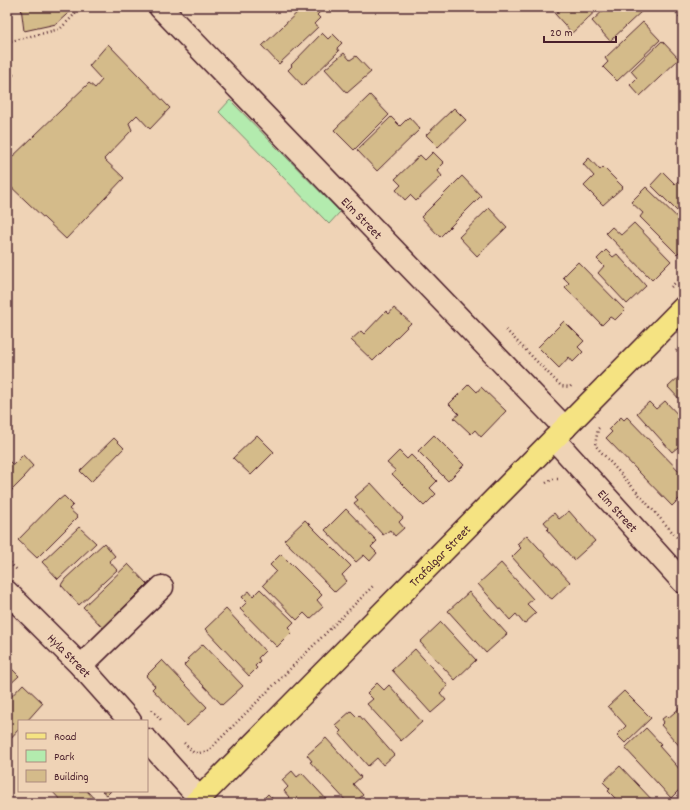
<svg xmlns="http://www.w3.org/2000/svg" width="690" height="810" viewBox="0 0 690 810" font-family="Dekko,sans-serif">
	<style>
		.green { fill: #b3ebae; stroke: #7e856c }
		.building { fill: #d4bb8a; stroke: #4a1f2b }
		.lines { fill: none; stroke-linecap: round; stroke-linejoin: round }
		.minor-casing { stroke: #4a1f2b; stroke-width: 25 }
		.major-casing { stroke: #4a1f2b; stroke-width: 25 }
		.path { stroke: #4a1f2b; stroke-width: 2.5; stroke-dasharray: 1 3; stroke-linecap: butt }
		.minor { stroke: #efd3b6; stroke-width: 22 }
		.major { stroke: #f5e382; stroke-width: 22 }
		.labels { text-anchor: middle; stroke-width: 3; stroke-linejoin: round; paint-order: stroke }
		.street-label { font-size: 13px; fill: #4a1f2b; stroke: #efd3b6 }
	</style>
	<rect width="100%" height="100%" fill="#efd3b6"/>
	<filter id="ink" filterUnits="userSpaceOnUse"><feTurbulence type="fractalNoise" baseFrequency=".025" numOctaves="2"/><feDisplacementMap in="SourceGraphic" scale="8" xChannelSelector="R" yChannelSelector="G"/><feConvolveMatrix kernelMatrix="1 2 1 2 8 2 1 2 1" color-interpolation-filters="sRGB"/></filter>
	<g filter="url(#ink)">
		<path class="green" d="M230,100L340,212L329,224L219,112Z"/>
		<path class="building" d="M21,7H75L56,24L24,31Z
			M303,7H319L322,10L317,15L320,18L314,24L318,27L279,64L262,46Z
			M563,7H600L572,33L555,14Z
			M607,7H641L643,10L610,41L592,21Z
			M643,22L660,40L617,81L603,67L608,62L605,58Z
			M322,33L328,39L333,34L342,43L337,48L339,51L303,86L288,70L292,66L291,65Z
			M662,41L679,59L640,96L630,85L637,78L631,71Z
			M108,44L170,108L150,129L137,115L129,123L132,130L104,159L124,178L66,239L7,183V162L89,83L95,88L102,80L89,66Z
			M344,53L350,60L356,56L371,72L347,93L325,69Z
			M7,67L14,75L7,82Z
			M370,95L389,115L354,150L334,130Z
			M454,108L466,120L438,147L426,135Z
			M391,117L400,126L409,117L420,129L377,171L357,150Z
			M433,152L444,163L437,170L442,176L416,201L410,195L405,200L396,190L401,185L395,179L420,155L425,160Z
			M589,158L600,170L603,167L623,187L603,205L584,186L594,176L583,164Z
			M663,172L675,184L682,177L683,178V217L651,185Z
			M462,176L481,196L440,237L421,217Z
			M646,187L683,223V248L677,254L640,217L643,213L631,202Z
			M489,208L507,227L477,256L459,237Z
			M634,223L671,261L652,280L606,233L612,227L621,235Z
			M606,250L613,257L617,254L646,286L627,304L598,273L604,266L597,259Z
			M578,262L625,310L615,320L610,317L602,325L565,287L569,283L563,277Z
			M394,308L411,323L373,361L351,340L361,331L364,334L386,311L389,314Z
			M564,321L584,341L578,347L583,352L573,362L569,357L559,368L538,347Z
			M683,373V403L668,387Z
			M469,384L477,392L481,387L506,411L481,437L475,430L471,434L454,418L459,414L449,404Z
			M665,401L683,420V443L672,452L637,413L649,402L656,409Z
			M621,417L624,420L627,417L683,475V495L672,506L606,438L612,432L609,429Z
			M257,435L274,452L251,475L233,458Z
			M434,435L464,465L448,481L418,451Z
			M114,438L124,448L91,482L80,471Z
			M399,451L407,459L411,455L437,481L430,488L436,494L424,506L392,474L396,471L387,463Z
			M23,455L33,466L24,476L25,477L7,495V459L13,465Z
			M371,483L403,518L399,522L404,528L395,536L390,530L383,535L354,503L358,500L355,497Z
			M64,496L73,505L69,509L78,517L37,558L18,540L58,499L59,500Z
			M346,509L377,541L371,547L377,553L370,561L364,555L356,562L325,530Z
			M569,511L595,541L574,560L547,530L549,528L544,522L554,513L559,519Z
			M305,520L351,566L342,575L347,581L335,592L284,540Z
			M79,527L96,543L58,579L42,562Z
			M527,535L570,582L552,599L546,595L512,557L521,548L517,544Z
			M104,543L115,556L109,561L117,570L79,605L61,585L65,579Z
			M281,554L322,595L317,600L323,607L310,619L304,613L297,620L263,585L276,571L270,565Z
			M501,563L533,599L527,604L536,613L524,624L516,614L510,620L478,584Z
			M128,564L147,584L103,628L83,607Z
			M260,589L294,622L288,628L292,632L277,647L240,609L247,602L242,597L249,591L253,596Z
			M469,592L507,634L486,653L448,611Z
			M226,609L265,651L258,658L260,661L255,666L257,668L249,676L205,629Z
			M441,622L476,660L455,680L420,642Z
			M203,644L243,686L222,705L184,665L189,660L187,659Z
			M415,649L448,686L440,693L446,700L431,713L392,670Z
			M162,660L207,707L187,726L152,689L155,686L146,676Z
			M7,664L19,676L7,687Z
			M377,683L384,690L389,685L422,722L401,741L367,704L373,699L367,693Z
			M23,684L43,703L27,721H19V729L8,741L7,740V701Z
			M624,691L651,718L625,743L617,735L626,726L608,706Z
			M682,706L683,708V750L661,725L664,722L662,719L666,716L668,718Z
			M351,711L357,717L359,715L394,755L383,765L377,758L368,766L339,733L341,731L335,725Z
			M646,728L661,744L659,746L683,773V786L671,798L625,748Z
			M326,738L361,777L353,784L363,795L354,803H348L310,762L312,761L307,755Z
			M620,766L655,803H620L608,791L610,789L603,782Z
			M292,771L297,777L302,773L328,801L326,802L327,803H294L284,791L288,787L282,780Z
			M52,791H87L98,803H63Z
			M102,791H111L107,795Z
			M268,794L276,803H259Z"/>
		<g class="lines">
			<defs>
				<g id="minor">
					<path id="s1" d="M160,7L565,428"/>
					<path id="s2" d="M554,439L683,582"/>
					<path id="s3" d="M7,592L81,666L130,721"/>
					<path d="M81,666L162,587"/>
					<path d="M147,740L199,798"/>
				</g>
				<g id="major">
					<path id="s4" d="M195,803L683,308"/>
				</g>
			</defs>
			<use href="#minor" class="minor-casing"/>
			<use href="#major" class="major-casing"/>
			<path class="path" d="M671,7L683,20
				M7,42L60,29L82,7
				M671,287L683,275
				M506,330L561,386L570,387L572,385
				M676,351L683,344
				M599,428L598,429L595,445L683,544
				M546,483L553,479H558
				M7,560L17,570
				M152,710L162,721
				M184,743L194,753H199L208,751L374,585"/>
			<use href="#minor" class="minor"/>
			<use href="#major" class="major"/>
		</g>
	</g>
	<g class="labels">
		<g class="street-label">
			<text dy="5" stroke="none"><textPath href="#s1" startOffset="292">Elm Street</textPath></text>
			<text dy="5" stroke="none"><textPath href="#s2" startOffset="96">Elm Street</textPath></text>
			<text dy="5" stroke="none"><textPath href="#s4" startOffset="348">Trafalgar Street</textPath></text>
			<text dy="5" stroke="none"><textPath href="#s3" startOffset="89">Hyla Street</textPath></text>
		</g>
	</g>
	<rect width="690" height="810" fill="none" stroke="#efd3b6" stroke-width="24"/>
	<rect x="12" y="12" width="666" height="786" fill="none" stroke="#4a1f2b" stroke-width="1.5" filter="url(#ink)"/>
	<rect x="18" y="720" width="130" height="72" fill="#efd3b6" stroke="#ad8b7e"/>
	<rect x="26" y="733" width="20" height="6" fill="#f5e382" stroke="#ad8b7e"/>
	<text x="54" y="740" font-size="12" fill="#4a1f2b">Road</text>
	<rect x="26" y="750" width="20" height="12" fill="#b3ebae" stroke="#ad8b7e"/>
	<text x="54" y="760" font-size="12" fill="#4a1f2b">Park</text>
	<rect x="26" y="770" width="20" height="12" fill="#d4bb8a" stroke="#ad8b7e"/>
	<text x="54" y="780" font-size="12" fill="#4a1f2b">Building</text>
	<path d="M544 36v6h72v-6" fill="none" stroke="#4a1f2b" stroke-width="2"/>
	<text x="550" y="36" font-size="12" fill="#4a1f2b" stroke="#efd3b6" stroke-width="3" paint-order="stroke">20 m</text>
</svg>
